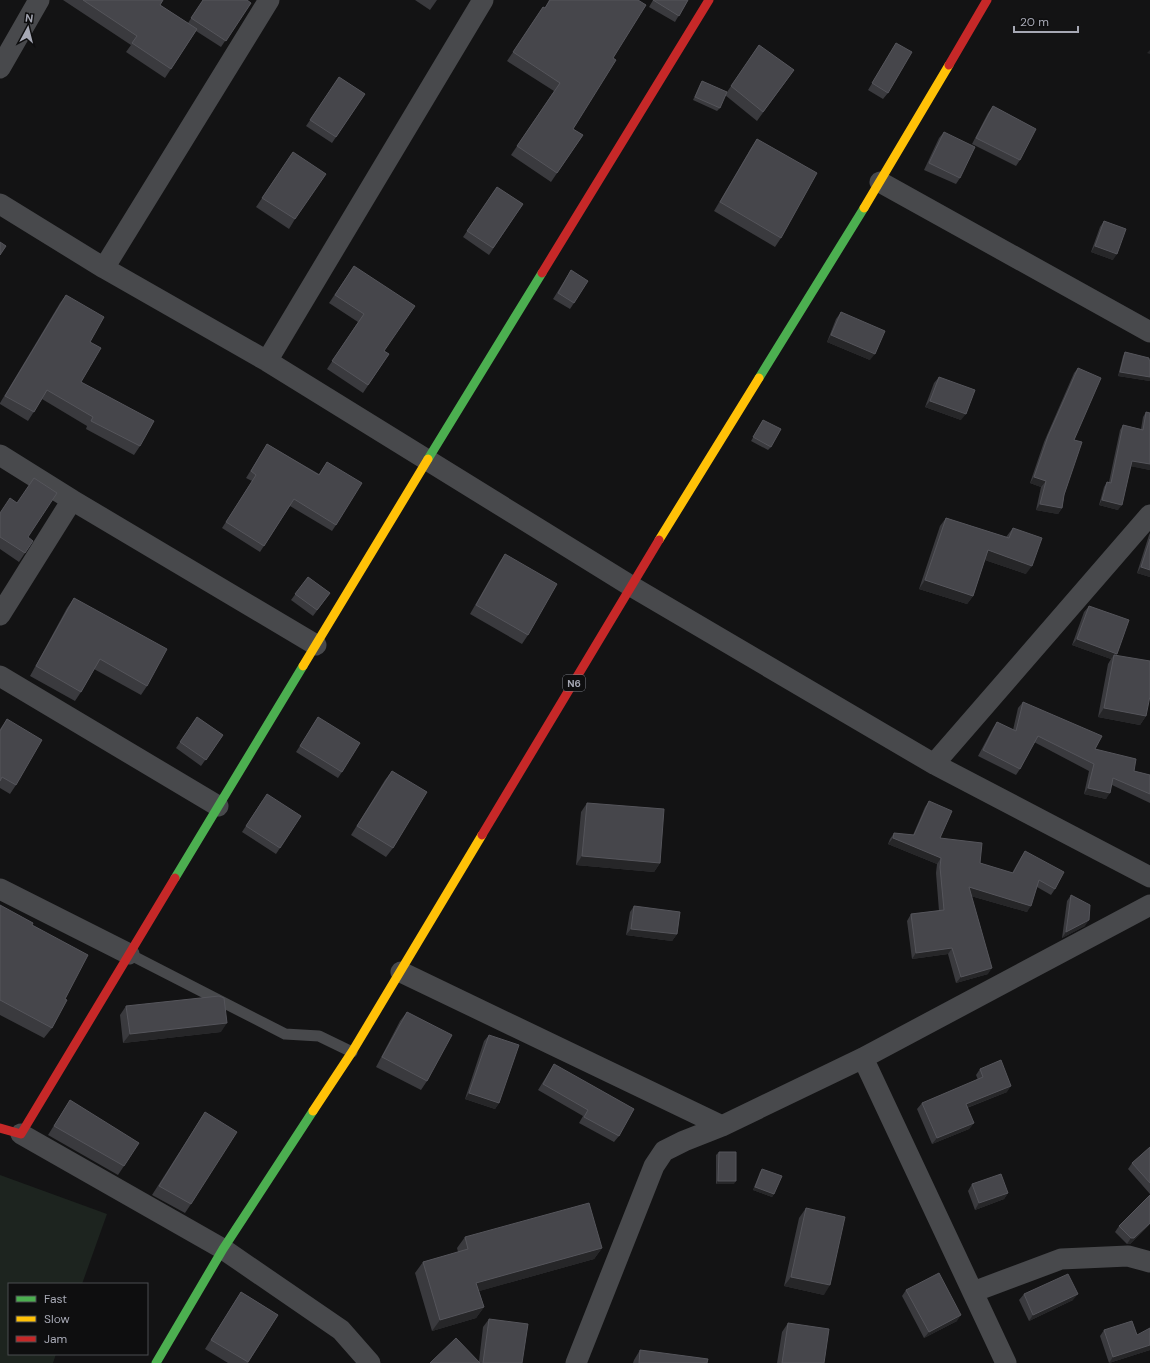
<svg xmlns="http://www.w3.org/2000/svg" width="1150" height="1363" viewBox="0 0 1150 1363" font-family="'DM Sans',sans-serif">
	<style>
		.green { fill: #1d241f }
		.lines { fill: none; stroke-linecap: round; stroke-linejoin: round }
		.lane { stroke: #48494c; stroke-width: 11 }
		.street { stroke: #48494c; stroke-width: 21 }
		.fast { stroke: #4caf50; stroke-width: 9 }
		.slow { stroke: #ffc107; stroke-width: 9 }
		.jam { stroke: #c62828; stroke-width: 9 }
		.wall { fill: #3a3a3e }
		.shaded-wall { fill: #262628 }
		.building { fill: #46464b; stroke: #55555b }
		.labels { text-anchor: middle; stroke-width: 3; stroke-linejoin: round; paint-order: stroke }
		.shield { fill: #0e0e0f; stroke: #787a82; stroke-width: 1 }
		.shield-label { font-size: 10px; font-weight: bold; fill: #a6a8b4 }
	</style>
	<rect width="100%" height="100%" fill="#131314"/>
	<path class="green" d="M0,1175L107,1214L82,1284H9V1354H56L53,1363H0Z"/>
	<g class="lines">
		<path class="lane" d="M129,954L285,1034L319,1036L352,1052"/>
		<path class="street" d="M0,68L39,0
			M880,182L1150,332
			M0,204L104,268L267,361L631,586L934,764L1150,877
			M104,268L269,0
			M267,361L483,0
			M0,455L72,500L316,645
			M0,615L72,500
			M0,676L218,806
			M934,764L1150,515
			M0,889L129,954
			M401,972L722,1126
			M863,1058L1006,1363
			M21,1134L223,1249L341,1330L370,1363
			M973,1292L1061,1259L1128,1256L1150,1262
			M576,1363L654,1166L664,1151L684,1141L722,1126L863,1058L1150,905"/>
		<path class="fast" d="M759,378L864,208
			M428,459L542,273
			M175,878L303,666
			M156,1363L223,1249L313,1111"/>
		<path class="slow" d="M864,208L949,65
			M659,540L759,378
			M303,666L428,459
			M313,1111L352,1052L482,835"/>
		<path class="jam" d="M949,65L987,0
			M542,273L709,0
			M482,835L659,540
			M0,1128L21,1134L175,878"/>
	</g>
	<path class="wall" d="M63,0H163L160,5L188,23L203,0L251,3L221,47L196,31L165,78L126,52L131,45Z
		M415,0H437L430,10Z
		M549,0H638L613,58L573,129L583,135L551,182L511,155L554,91L507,61L543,7L545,8Z
		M653,0H688L675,22L649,7Z
		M896,43L888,93L883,99L868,90Z
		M759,45L794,70L757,121L725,95L720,108L717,111L693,100L700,84L702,81L727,92Z
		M339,77L365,94L332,143L306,126Z
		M993,106L1020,160L1016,166L972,144L988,113Z
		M944,132L960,178L956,184L924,170L939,138Z
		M757,139L781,238L775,247L714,211L751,148Z
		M293,152L295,219L289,229L256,207Z
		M497,187L523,204L489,255L463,237Z
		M1104,221L1113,260L1091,252L1100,227Z
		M354,266L384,351L389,354L363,393L327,369L358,322L329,303Z
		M571,270L574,303L570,309L553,299Z
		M66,295L90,342L81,382L140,446L134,455L86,429L87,426L42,399L28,421L0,404V403L60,303Z
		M841,312L870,360L827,342L836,319Z
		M1125,352L1150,360V381L1118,376L1123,356Z
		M1078,368L1074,440L1062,508L1058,514L1036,510L1041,487L1030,483L1044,442L1074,373Z
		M939,377L961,420L925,407L934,383Z
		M1146,412L1150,413V470L1131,466L1118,510L1099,505L1104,487L1107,482H1109L1120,430L1123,425L1141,429L1143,417Z
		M763,420L771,447L768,450L751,441Z
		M267,444L319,474L327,462L336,525L332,531L290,506L260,552L222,528L252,481L246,478Z
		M0,513L28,537L25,553L19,562L0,549Z
		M946,518L1006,537L1013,528L1026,574L985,560L973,596L967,604L919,589L940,526Z
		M1150,533V577L1137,573L1149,535Z
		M505,554L528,635L522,644L470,614L499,563Z
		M308,577L330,593L313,616L291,600Z
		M74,598L147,686L141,695L94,669L81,692L75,701L30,676L67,608Z
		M1089,606L1117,654L1116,655L1146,716L1140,725L1098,717L1108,664L1111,659L1072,645L1084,612Z
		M1023,702L1095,749L1134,771L1150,775V803L1112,785L1106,799L1084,794L1089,771L1034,742L1020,769L1016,775L978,756L993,728L997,722L1013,730L1018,708Z
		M197,717L223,735L201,766L176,748Z
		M318,717L342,772L338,778L296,752Z
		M7,719L16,785L10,794L0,788V729Z
		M392,771L393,848L386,857L351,835L385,780Z
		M262,801L280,848L276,854L242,832Z
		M929,801L940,838L980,863L1012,873L1021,857L1025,851L1055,889L1051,895L1037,887L1027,912L971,896L988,974L956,983L948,954L912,959L907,921L911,914L939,911L936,873L937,864L888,844L890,839L894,833L913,835L925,807Z
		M587,803L660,863L654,872L576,865L581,812Z
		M1071,895L1085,926L1062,938L1067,901Z
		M0,905L65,999L52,1028L44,1038L0,1015Z
		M634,906L677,934L672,941L626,935L630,912Z
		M126,1006L221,1032L123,1043L120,1015Z
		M407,1012L427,1081L421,1090L376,1067L400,1021Z
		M489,1035L499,1103L495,1109L465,1099L484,1041Z
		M554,1064L619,1136L614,1142L579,1123L583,1116L538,1090Z
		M980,1069L1007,1092L967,1108L974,1123L969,1129L932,1144L917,1109L922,1103L978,1080L976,1075Z
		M70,1100L124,1166L118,1175L48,1135Z
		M205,1112L191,1204L185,1213L152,1195Z
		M1150,1147V1194L1128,1169L1132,1163Z
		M719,1152L734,1184H716V1155Z
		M762,1169L774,1194L772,1197L753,1190L760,1172Z
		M972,1184L1008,1193L1004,1199L975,1210L968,1191Z
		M1150,1195V1224L1130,1244H1127L1115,1232L1119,1226Z
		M806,1208L824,1295L784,1286L799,1218Z
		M465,1237L602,1248L594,1259L479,1291L484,1307L476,1318L432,1331L415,1273L423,1262L458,1252L457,1248Z
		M906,1290L957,1321L924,1338L902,1296Z
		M241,1292L278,1315L248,1363H228L205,1349Z
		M1024,1294L1073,1300L1029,1321L1019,1300Z
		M489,1319L522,1363H430L479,1361L483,1327Z
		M788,1323L824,1363H777L782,1332Z
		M1104,1330L1137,1335L1150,1350L1109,1363L1100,1336Z
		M640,1350L707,1363H633L634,1360Z"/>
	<path class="shaded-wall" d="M1150,50V54L1147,53Z
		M1095,246L1117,254L1113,260L1091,252Z
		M831,335L875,354L870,360L827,342Z
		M1120,372L1150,377V381L1118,376Z
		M930,401L966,414L961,420L925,407Z
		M1132,461L1150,464V470L1129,466Z
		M1034,477L1046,481L1041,487L1030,483Z
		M1102,500L1122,505L1118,510L1099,505Z
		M1040,504L1062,508L1058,514L1036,510Z
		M988,550L1032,566L1026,574L982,559Z
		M1141,567L1150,570V577L1137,573Z
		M925,580L973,596L967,604L919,589Z
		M1077,639L1117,654L1114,658V655L1111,659L1072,645Z
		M1104,708L1146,716L1140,725L1098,717Z
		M1088,788L1110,793L1106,799L1084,794Z
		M893,838L941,858L937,864L888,844Z
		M582,856L660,863L654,872L576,865Z
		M969,887L1031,906L1027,912L964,894Z
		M1089,920L1085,926L1062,938L1066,932Z
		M631,929L677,934L672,941L626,935Z
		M952,948L948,954L912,959L916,953Z
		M992,968L988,974L956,983L961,977Z
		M227,1023L221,1032L123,1043L130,1034Z
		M1011,1086L1007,1092L961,1110L966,1104Z
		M469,1093L499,1103L495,1109L465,1099Z
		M974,1123L969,1129L932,1144L937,1138Z
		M718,1181H736L734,1184H716Z
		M755,1187L774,1194L772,1197L753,1190Z
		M1008,1193L1004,1199L975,1210L979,1203Z
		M1150,1223V1224L1130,1244H1127L1131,1238Z
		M602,1248L594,1259L469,1294L476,1283Z
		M791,1277L830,1285L824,1295L784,1286Z
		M1078,1294L1073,1300L1029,1321L1033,1315Z
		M484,1307L476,1318L432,1331L440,1320Z
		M961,1315L957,1321L924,1338L929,1332Z
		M1150,1345V1350L1109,1363L1113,1357Z"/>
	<path class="building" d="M83,0H163L160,5L197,29L171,69L132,43L137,36Z
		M203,0H247L251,3L226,41L191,18Z
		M550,0H638L646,5L613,58L616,60L573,129L583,135L557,173L517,146L560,83L513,52L543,7L545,8Z
		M653,0H688L679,16Z
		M896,43L912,52L888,93L872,83Z
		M759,45L794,70L763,112L731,86Z
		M339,77L365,94L336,137L310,120Z
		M702,81L727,92L720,108L695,97Z
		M993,106L1036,129L1020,160L976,138Z
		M944,132L975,147L960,178L929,163Z
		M757,139L817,173L781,238L720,202Z
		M293,152L326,174L295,219L262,198Z
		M497,187L523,204L493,248L467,231Z
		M1104,221L1126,229L1117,254L1095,246Z
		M0,242L6,246L0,255Z
		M354,266L415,306L384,351L389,354L368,385L332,361L364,314L335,295Z
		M571,270L588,281L574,303L558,293Z
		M66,295L104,317L90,342L101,348L81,382L154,421L140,446L91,421L93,417L47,390L34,412L5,396Z
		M841,312L885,331L875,354L831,335Z
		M1125,352L1149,358V360H1150V377L1120,372Z
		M1078,368L1101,378L1074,440L1082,442L1064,495L1062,508L1040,504L1046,481L1034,477L1048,436Z
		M939,377L975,390L966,414L930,401Z
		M1146,412L1150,413V464L1132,461L1122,505L1102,500L1107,482L1111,483L1123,425L1143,430Z
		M763,420L781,429L771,447L753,437Z
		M267,444L319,475L327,462L362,483L336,525L294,499L264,546L226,522L256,475L251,471Z
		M34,478L57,493L28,537L33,541L25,553L0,537V513L10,498L17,503Z
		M946,518L1009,538L1013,528L1042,538L1032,566L988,550L973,596L925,580Z
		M1150,539V570L1141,567Z
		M505,554L557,584L528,635L476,605Z
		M308,577L330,593L317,610L295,594Z
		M74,598L167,649L147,686L100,659L81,692L36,666Z
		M1089,606L1129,620L1117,654L1077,639Z
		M1114,655L1150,661V696L1146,716L1104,708Z
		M1023,702L1102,736L1095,749L1136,759L1134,771L1150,775V794L1113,778L1110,793L1088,788L1094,764L1038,736L1020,769L983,750L997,722L1016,731Z
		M197,717L223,735L206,760L180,742Z
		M318,717L360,743L342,772L300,746Z
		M7,719L42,740L16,785L2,777L0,781V731Z
		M392,771L427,792L393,848L357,826Z
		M267,794L301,816L280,848L246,826Z
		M929,801L952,811L940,838L982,843L980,863L1013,873L1025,851L1064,872L1055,889L1039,880L1031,906L969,887L992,968L961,977L952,948L916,953L911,914L944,910L940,867L941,858L893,838L894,833L914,835Z
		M587,803L664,809L660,863L582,856Z
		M1071,895L1090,905L1089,920L1066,932Z
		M0,905L33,923L32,925L88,955L65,999L67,1000L52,1028L0,1000Z
		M634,906L680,912L677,934L631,929Z
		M219,996L224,998L227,1023L130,1034L126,1006Z
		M407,1012L452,1035L427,1081L382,1057Z
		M489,1035L519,1045L499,1103L469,1093Z
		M1001,1060L1011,1086L966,1104L974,1123L937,1138L922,1103L983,1077L980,1069Z
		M554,1064L634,1109L619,1136L584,1117L588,1110L543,1084Z
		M70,1100L139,1143L124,1166L54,1126Z
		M205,1112L237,1132L191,1204L159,1186Z
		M1150,1147V1183L1132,1163Z
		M719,1152H736V1181H718Z
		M762,1169L782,1176L774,1194L755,1187Z
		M1001,1174L1008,1193L979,1203L972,1184Z
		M1150,1195V1223L1134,1238H1131L1119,1226Z
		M589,1203L602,1248L476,1283L484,1307L440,1320L423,1262L468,1249L465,1237Z
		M806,1208L845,1217L830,1285L791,1277Z
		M939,1273L961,1315L929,1332L906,1290Z
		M1068,1274L1078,1294L1033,1315L1024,1294Z
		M241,1292L278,1315L248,1362L211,1340Z
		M489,1319L528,1324L522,1363H483Z
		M1132,1321L1137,1335L1150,1328V1345L1113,1357L1104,1330Z
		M788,1323L829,1329L824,1363H782Z
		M456,1338L480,1363H430Z
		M640,1350L708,1359L707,1363H639Z"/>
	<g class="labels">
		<rect class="shield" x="563" y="675" width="22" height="16" rx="3"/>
		<g class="shield-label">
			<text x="574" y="687">N6</text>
		</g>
	</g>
	<rect x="8" y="1283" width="140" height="72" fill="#0e0e0f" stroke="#4b4c51"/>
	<rect x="16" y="1296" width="20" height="6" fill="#4caf50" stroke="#4b4c51"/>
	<text x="44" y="1303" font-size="12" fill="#a6a8b4">Fast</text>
	<rect x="16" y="1316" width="20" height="6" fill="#ffc107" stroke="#4b4c51"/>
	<text x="44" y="1323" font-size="12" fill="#a6a8b4">Slow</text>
	<rect x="16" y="1336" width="20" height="6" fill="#c62828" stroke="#4b4c51"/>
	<text x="44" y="1343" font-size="12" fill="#a6a8b4">Jam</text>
	<g transform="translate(28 28) rotate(7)" stroke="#0e0e0f" stroke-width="3" paint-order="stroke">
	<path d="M0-3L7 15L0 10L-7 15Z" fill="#a6a8b4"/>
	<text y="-6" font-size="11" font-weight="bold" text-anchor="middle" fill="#a6a8b4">N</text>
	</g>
	<path d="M1014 26v6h64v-6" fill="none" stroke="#a6a8b4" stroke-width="2"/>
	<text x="1020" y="26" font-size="12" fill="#a6a8b4" stroke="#0e0e0f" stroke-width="3" paint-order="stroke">20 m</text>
</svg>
